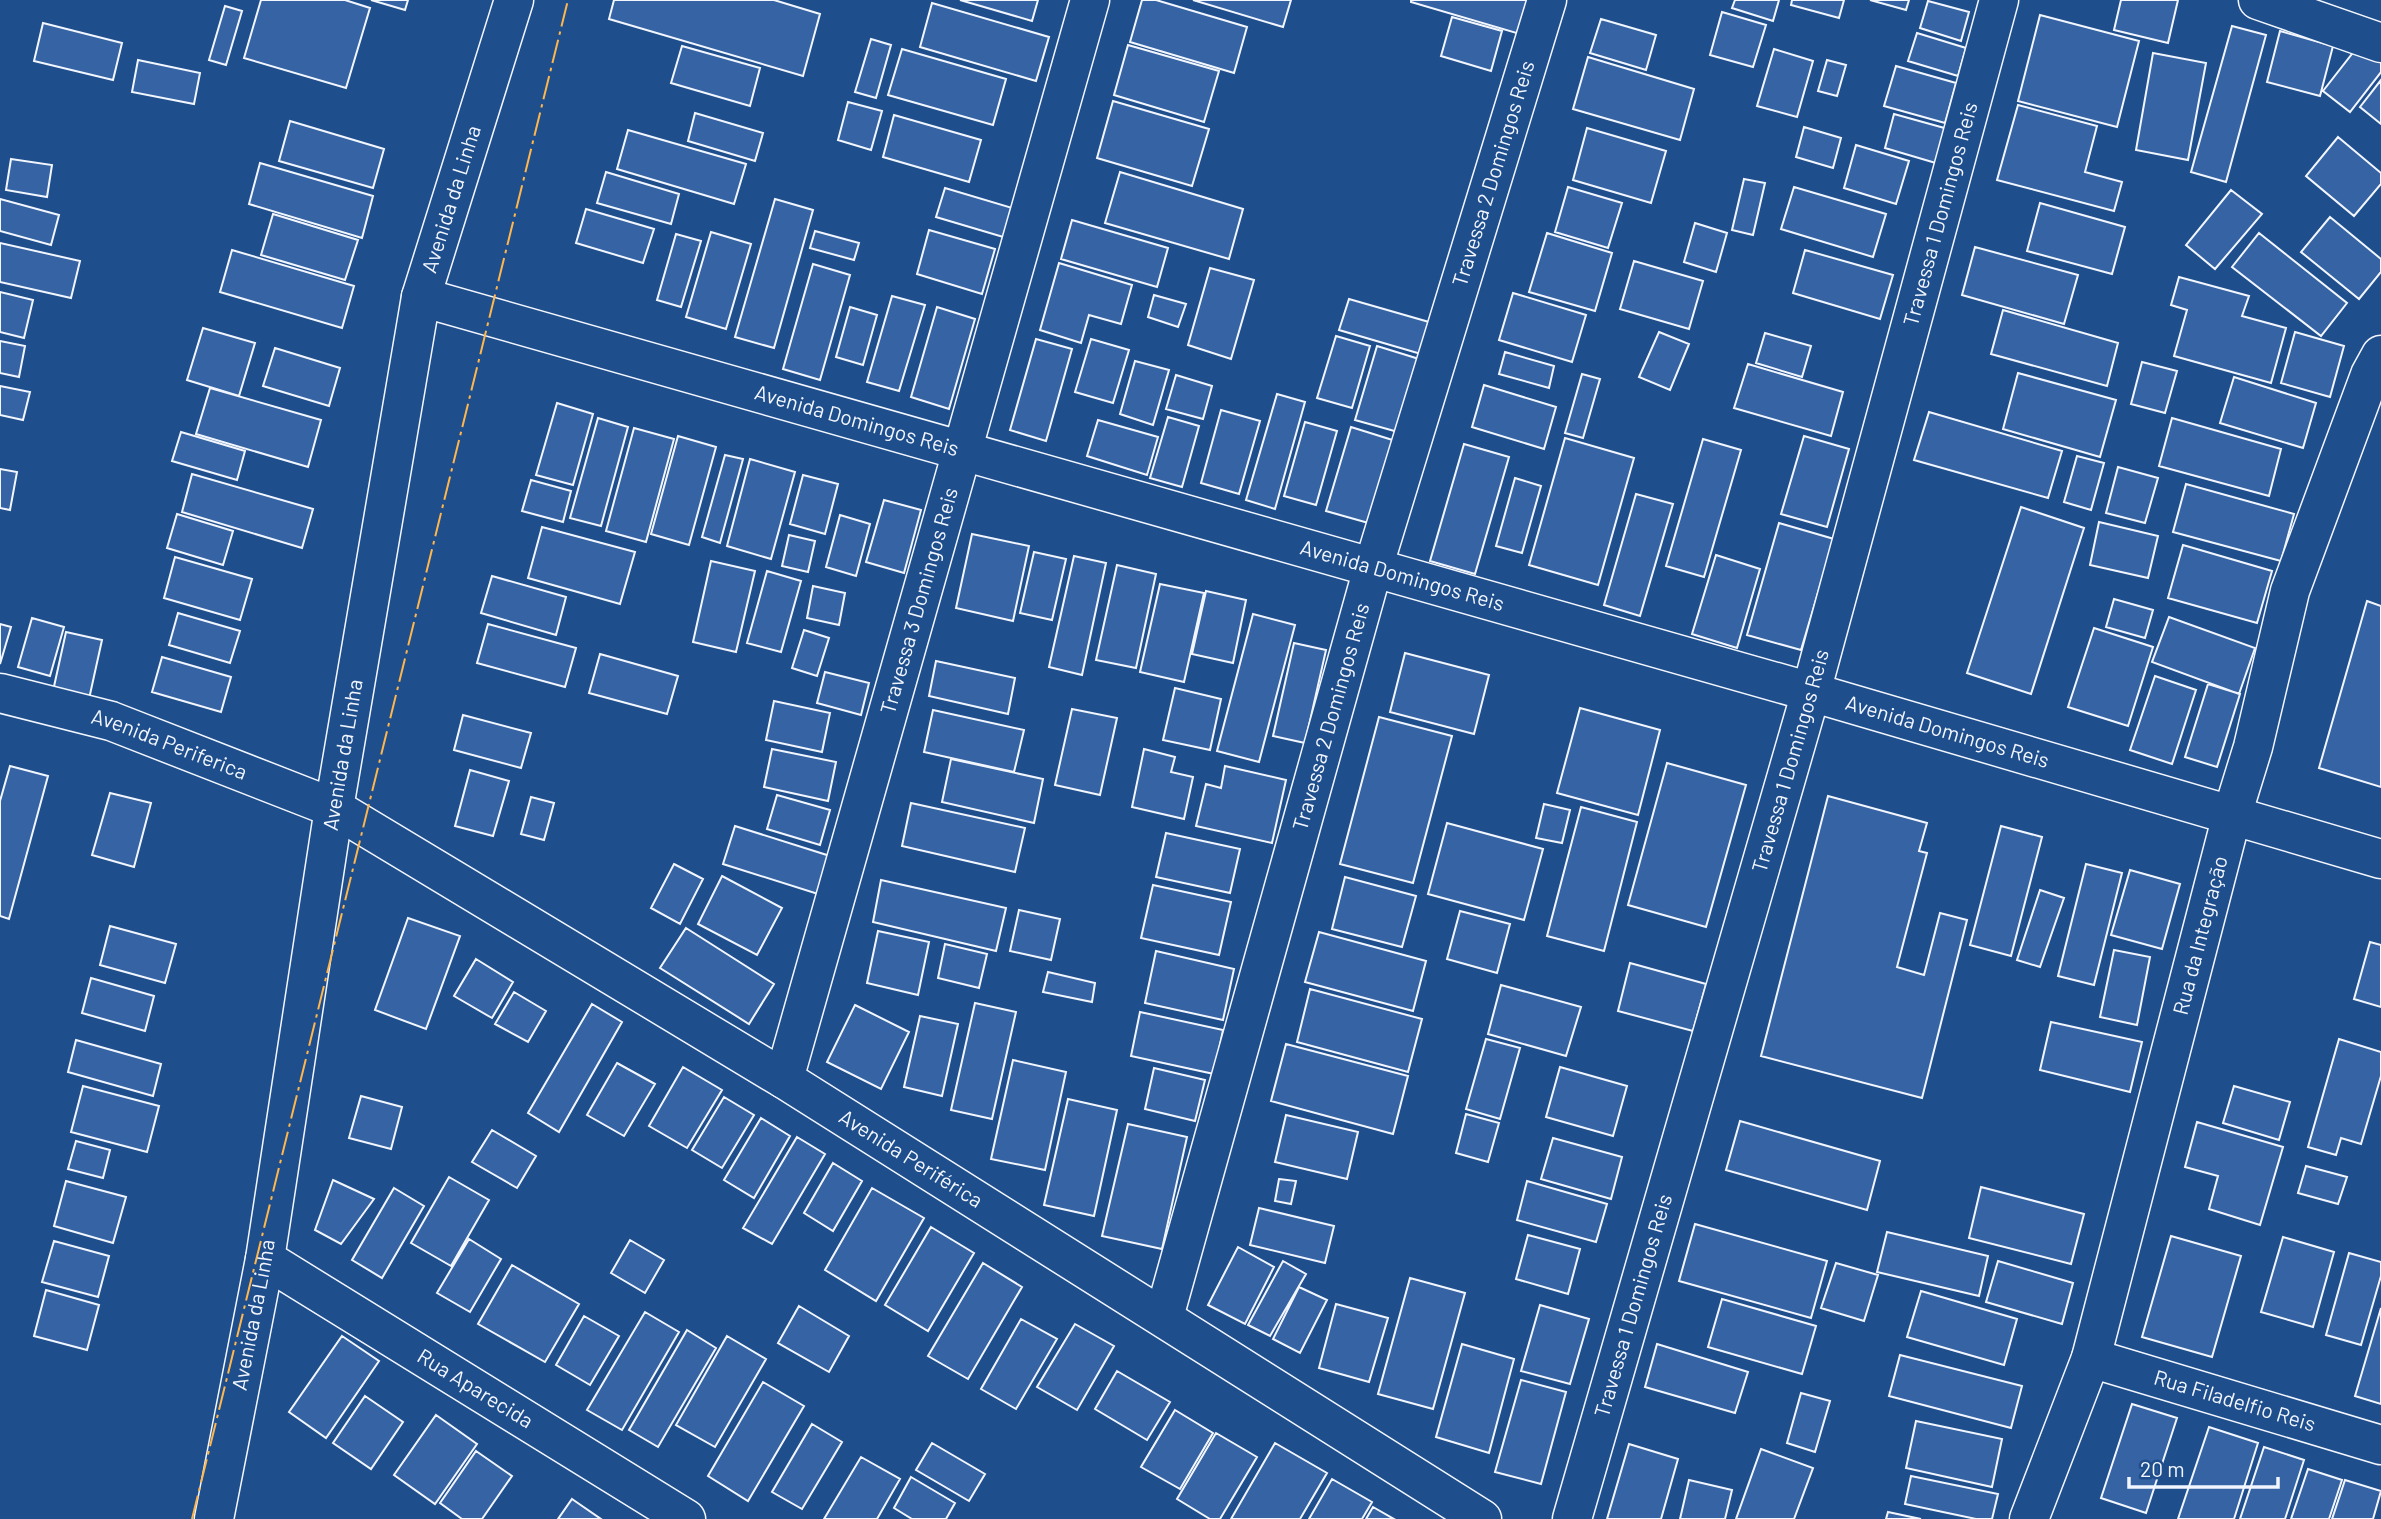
<svg xmlns="http://www.w3.org/2000/svg" width="2381" height="1519" viewBox="0 0 2381 1519" font-family="Barlow,sans-serif">
	<style>
		.building { fill: #3563a3; stroke: #f2f6ff; stroke-width: 2 }
		.lines { fill: none; stroke-linecap: round; stroke-linejoin: round }
		.minor-casing { stroke: #f2f6ff; stroke-width: 41 }
		.minor { stroke: #1f4e8c; stroke-width: 38 }
		.power { stroke: #ffb74d; stroke-width: 2; stroke-dasharray: 24 5 3.5 5; stroke-linecap: butt }
		.labels { text-anchor: middle; stroke-width: 5; stroke-linejoin: round; paint-order: stroke }
		.street-label { font-size: 21px; fill: #f2f6ff; stroke: #1f4e8c }
	</style>
	<rect width="100%" height="100%" fill="#1f4e8c"/>
	<path class="building" d="M261,0H345L370,8L346,88L244,58Z
		M371,0H408L405,10Z
		M614,0H774L820,14L803,76L609,19Z
		M960,0H1038L1032,21Z
		M1142,0H1156L1247,27L1234,73L1130,42Z
		M1193,0H1291L1283,27Z
		M1411,0H1538L1527,36L1411,2Z
		M1735,0H1779L1773,21L1732,8Z
		M1792,0H1844L1839,18L1791,5Z
		M1870,0H1909L1906,10Z
		M2121,0H2178L2168,43L2114,30Z
		M1928,1L1969,12L1961,41L1920,28Z
		M932,3L1049,37L1036,81L920,47Z
		M225,6L242,11L226,65L209,60Z
		M1722,12L1766,25L1753,67L1710,55Z
		M2040,15L2139,41L2117,127L2018,101Z
		M1452,17L1502,31L1491,71L1441,56Z
		M1601,19L1656,35L1646,70L1590,53Z
		M43,23L122,43L113,80L34,61Z
		M2232,26L2266,35L2226,182L2191,172Z
		M2280,31L2333,46L2320,96L2267,82Z
		M1917,33L1966,48L1958,76L1908,61Z
		M871,39L891,45L876,98L855,92Z
		M1128,45L1219,71L1204,122L1114,95Z
		M2359,45L2381,62V72L2350,112L2323,91Z
		M682,46L760,68L750,106L671,83Z
		M902,49L1006,79L993,125L888,95Z
		M1774,49L1813,61L1797,117L1757,106Z
		M2153,53L2206,63L2188,160L2136,150Z
		M1588,57L1694,89L1680,140L1573,109Z
		M138,60L200,73L194,104L132,92Z
		M1827,60L1846,65L1837,96L1818,91Z
		M1896,66L1956,83L1945,123L1884,106Z
		M2381,80V124L2360,107Z
		M1113,101L1209,129L1192,186L1097,158Z
		M848,102L882,111L871,150L838,140Z
		M2018,105L2097,126L2085,172L2122,182L2114,211L1997,180Z
		M695,113L763,133L755,161L688,141Z
		M1894,114L1948,129L1939,164L1885,148Z
		M894,115L981,140L969,182L883,157Z
		M290,121L384,149L373,188L279,161Z
		M1804,127L1841,138L1833,168L1796,157Z
		M1587,128L1666,151L1651,203L1573,180Z
		M628,130L746,164L734,204L617,169Z
		M2338,137L2381,173V184L2354,216L2306,176Z
		M1856,145L1909,161L1896,204L1844,188Z
		M11,159L52,165L47,197L6,190Z
		M260,163L373,196L362,238L249,204Z
		M606,172L679,194L671,224L597,203Z
		M1120,172L1243,209L1229,259L1105,223Z
		M1744,179L1765,183L1753,235L1732,230Z
		M1568,187L1622,203L1608,248L1555,232Z
		M1794,187L1886,214L1873,257L1781,229Z
		M945,188L1019,210L1010,239L936,217Z
		M2231,190L2262,214L2215,269L2186,245Z
		M0,199L59,215L51,245L0,231Z
		M775,199L813,210L774,348L735,337Z
		M2040,203L2125,227L2112,274L2027,251Z
		M586,209L654,229L643,263L576,243Z
		M273,214L358,240L345,280L261,255Z
		M2330,217L2381,259V272L2359,299L2301,252Z
		M1072,220L1168,248L1157,287L1061,259Z
		M1695,223L1727,233L1716,272L1684,262Z
		M929,230L995,249L982,294L917,274Z
		M815,231L859,243L854,260L810,248Z
		M711,232L751,244L726,329L686,317Z
		M1547,233L1612,253L1595,311L1529,292Z
		M2259,233L2347,303L2321,336L2232,267Z
		M676,234L701,241L681,307L657,300Z
		M0,243L80,261L71,298L0,282Z
		M1975,247L2078,275L2064,324L1962,295Z
		M232,250L354,286L342,328L220,292Z
		M1805,250L1893,275L1880,319L1793,293Z
		M1634,261L1703,281L1689,329L1620,309Z
		M1059,263L1132,285L1121,324L1089,315L1081,343L1040,330Z
		M813,264L850,275L820,380L783,369Z
		M1210,268L1254,280L1231,359L1188,345Z
		M2179,277L2249,296L2242,316L2286,328L2271,383L2174,356L2187,310L2171,305Z
		M0,292L33,300L24,338L0,332Z
		M1513,293L1586,315L1572,362L1499,340Z
		M1154,295L1186,304L1178,327L1148,317Z
		M892,296L925,305L899,391L867,382Z
		M1349,299L1429,322L1421,354L1339,330Z
		M850,307L877,315L863,365L836,357Z
		M937,307L975,319L949,409L911,397Z
		M2003,310L2118,343L2107,386L1991,354Z
		M203,328L255,343L239,396L187,380Z
		M1659,332L1689,344L1670,390L1639,377Z
		M2295,332L2344,346L2330,397L2281,383Z
		M1765,333L1811,346L1802,377L1756,363Z
		M1336,336L1370,346L1352,408L1317,398Z
		M1036,339L1072,349L1046,441L1010,430Z
		M1091,339L1129,350L1113,403L1075,392Z
		M0,341L25,346L19,377L0,373Z
		M1377,346L1419,359L1398,432L1355,420Z
		M275,348L340,368L329,406L263,386Z
		M1505,352L1554,366L1549,388L1499,374Z
		M1135,361L1169,370L1153,425L1120,414Z
		M2142,362L2177,371L2165,413L2131,404Z
		M1748,364L1843,392L1831,436L1734,408Z
		M2018,373L2116,400L2100,457L2003,429Z
		M1582,374L1600,379L1583,438L1565,433Z
		M1176,375L1212,386L1203,419L1166,409Z
		M2234,377L2316,403L2303,448L2220,423Z
		M1484,385L1556,407L1544,449L1472,427Z
		M0,386L30,392L23,420L0,415Z
		M210,388L321,420L308,467L196,434Z
		M1277,394L1305,402L1275,509L1246,500Z
		M557,403L593,414L573,485L536,475Z
		M1221,410L1260,421L1239,494L1201,483Z
		M1929,412L2062,451L2048,498L1914,460Z
		M1168,417L1199,426L1182,487L1150,478Z
		M598,418L628,427L601,526L570,518Z
		M2172,418L2281,449L2269,496L2159,466Z
		M1098,420L1158,437L1147,475L1087,456Z
		M1305,422L1337,431L1316,505L1284,496Z
		M1351,427L1402,443L1379,526L1326,511Z
		M634,428L674,439L646,542L606,531Z
		M181,432L245,451L237,480L172,461Z
		M678,436L716,447L689,545L651,534Z
		M1804,436L1849,449L1827,527L1781,514Z
		M1565,438L1634,458L1598,585L1529,565Z
		M1703,439L1741,450L1704,577L1666,566Z
		M1464,444L1509,457L1475,574L1430,561Z
		M725,455L743,459L720,543L702,537Z
		M2077,456L2104,463L2091,510L2064,502Z
		M750,459L795,472L771,559L727,546Z
		M2118,467L2158,478L2145,523L2106,513Z
		M0,469L17,472L10,510L0,508Z
		M192,474L313,509L302,548L182,512Z
		M803,475L838,484L825,534L790,524Z
		M1515,478L1541,486L1522,553L1496,546Z
		M531,480L571,491L563,522L522,511Z
		M2186,484L2294,514L2281,561L2173,532Z
		M1636,494L1673,504L1640,616L1604,605Z
		M884,500L921,510L904,573L866,562Z
		M2021,507L2084,528L2031,694L1967,673Z
		M177,514L233,531L223,565L167,548Z
		M840,515L870,524L856,576L826,567Z
		M2099,522L2158,536L2148,578L2090,565Z
		M1779,523L1834,539L1801,650L1747,635Z
		M542,527L635,552L620,604L528,578Z
		M972,534L1029,546L1013,621L956,608Z
		M789,535L815,541L808,572L782,566Z
		M2183,545L2272,571L2257,623L2168,598Z
		M1034,552L1066,559L1052,620L1020,613Z
		M1716,555L1760,569L1737,648L1692,634Z
		M1074,556L1106,563L1082,675L1049,667Z
		M175,557L252,579L240,620L164,598Z
		M711,561L755,571L736,652L693,642Z
		M1117,565L1156,574L1136,668L1096,660Z
		M767,571L801,581L781,652L747,643Z
		M492,576L566,597L556,635L481,613Z
		M1160,584L1204,593L1184,682L1140,672Z
		M813,586L845,593L839,625L807,618Z
		M1206,591L1246,600L1233,663L1192,654Z
		M2114,599L2153,610L2145,638L2106,627Z
		M2367,601L2381,606V787L2319,768Z
		M178,613L240,631L230,663L169,645Z
		M1253,614L1295,625L1259,762L1217,751Z
		M2169,617L2255,648L2239,694L2152,662Z
		M32,618L64,627L50,676L18,667Z
		M0,624L11,627L0,664Z
		M488,624L576,648L565,687L477,663Z
		M2094,628L2153,647L2128,726L2068,707Z
		M804,630L829,638L817,676L792,668Z
		M66,632L102,640L89,699L53,691Z
		M1294,643L1326,650L1305,743L1273,736Z
		M1405,653L1489,675L1474,734L1390,712Z
		M600,654L678,676L667,714L589,693Z
		M162,657L231,677L221,712L152,692Z
		M936,661L1015,678L1008,714L929,696Z
		M825,672L869,683L861,715L817,703Z
		M2155,676L2196,690L2172,764L2130,750Z
		M2208,684L2240,694L2217,767L2185,757Z
		M1175,688L1221,699L1210,750L1163,740Z
		M774,701L830,713L822,752L766,740Z
		M1580,708L1660,730L1638,815L1557,793Z
		M1072,709L1117,718L1100,795L1055,785Z
		M933,710L1024,730L1014,772L924,752Z
		M463,715L531,733L521,768L454,750Z
		M1379,717L1452,736L1413,883L1340,864Z
		M772,749L836,762L828,801L764,787Z
		M1144,749L1175,757L1171,772L1193,777L1184,819L1132,807Z
		M951,759L1043,779L1034,823L942,802Z
		M1667,763L1746,785L1706,927L1628,905Z
		M10,766L48,776L9,919L0,916V801Z
		M1225,766L1286,780L1272,843L1196,826L1206,784L1221,788Z
		M470,770L509,781L493,836L455,826Z
		M110,793L151,803L134,867L92,855Z
		M777,795L830,810L820,845L767,829Z
		M1828,796L1927,823L1919,851L1927,853L1897,967L1924,975L1940,913L1967,920L1922,1098L1761,1056Z
		M531,797L554,803L544,840L521,834Z
		M911,803L1025,828L1015,872L902,846Z
		M1544,804L1570,810L1562,843L1536,838Z
		M1581,807L1637,822L1604,951L1547,936Z
		M1447,823L1543,849L1524,920L1428,894Z
		M735,826L830,856L818,894L723,864Z
		M2001,826L2042,837L2011,956L1970,945Z
		M1166,833L1240,849L1230,893L1156,877Z
		M674,864L703,879L680,924L651,908Z
		M2086,864L2122,873L2094,985L2058,976Z
		M2130,870L2180,884L2162,949L2111,935Z
		M722,876L782,908L757,955L698,924Z
		M1345,877L1416,896L1402,947L1332,929Z
		M881,880L1006,908L996,951L873,922Z
		M1153,885L1231,902L1219,955L1141,938Z
		M2040,890L2064,898L2040,967L2017,960Z
		M1019,910L1060,919L1051,960L1010,951Z
		M1460,911L1510,924L1497,973L1447,959Z
		M408,918L460,936L426,1029L375,1010Z
		M110,926L176,944L165,983L100,965Z
		M686,928L774,984L749,1024L660,968Z
		M878,931L929,942L918,995L867,983Z
		M1319,932L1426,961L1413,1011L1305,982Z
		M2370,942L2381,945V1007L2354,999Z
		M945,944L987,954L979,988L938,978Z
		M2114,950L2150,957L2137,1025L2100,1017Z
		M1156,951L1234,969L1223,1020L1145,1003Z
		M476,959L513,982L492,1018L454,996Z
		M1630,963L1706,984L1693,1031L1618,1011Z
		M1048,972L1095,983L1092,1002L1043,992Z
		M91,978L154,996L145,1031L82,1013Z
		M1501,985L1581,1007L1566,1056L1488,1034Z
		M1310,989L1422,1019L1408,1072L1297,1042Z
		M514,992L546,1011L528,1042L495,1024Z
		M975,1003L1016,1012L992,1119L951,1110Z
		M592,1004L622,1022L559,1132L528,1113Z
		M855,1005L909,1032L881,1089L827,1062Z
		M1140,1012L1223,1030L1214,1074L1131,1056Z
		M920,1016L958,1024L942,1096L904,1087Z
		M2051,1022L2142,1042L2130,1092L2040,1070Z
		M1486,1039L1520,1048L1500,1119L1466,1109Z
		M2339,1039L2381,1052V1076L2361,1144L2341,1138L2336,1155L2308,1147Z
		M76,1040L161,1064L153,1096L68,1072Z
		M1286,1044L1408,1076L1393,1134L1271,1101Z
		M1013,1060L1066,1072L1045,1170L991,1159Z
		M617,1063L655,1084L624,1136L587,1115Z
		M683,1067L722,1090L687,1148L649,1126Z
		M1560,1067L1627,1086L1613,1136L1546,1117Z
		M1154,1068L1205,1080L1195,1121L1145,1109Z
		M83,1086L159,1106L147,1152L71,1132Z
		M2234,1086L2290,1102L2279,1140L2223,1123Z
		M361,1096L402,1107L391,1149L349,1138Z
		M724,1097L754,1115L722,1168L692,1150Z
		M1068,1099L1117,1110L1094,1216L1044,1205Z
		M1466,1114L1499,1123L1488,1162L1456,1153Z
		M1286,1115L1358,1132L1347,1179L1275,1162Z
		M761,1118L790,1136L754,1198L724,1180Z
		M1740,1121L1880,1161L1867,1210L1726,1170Z
		M2197,1122L2283,1147L2260,1225L2209,1209L2218,1176L2185,1167Z
		M1128,1124L1187,1137L1162,1249L1102,1236Z
		M492,1130L536,1156L517,1188L472,1162Z
		M797,1137L825,1154L772,1244L743,1228Z
		M1553,1138L1622,1157L1611,1199L1541,1179Z
		M76,1141L110,1150L103,1178L68,1169Z
		M833,1163L862,1181L833,1231L804,1213Z
		M2306,1166L2347,1177L2338,1204L2298,1193Z
		M449,1177L489,1200L451,1266L411,1243Z
		M1279,1179L1296,1181L1291,1204L1275,1201Z
		M333,1180L374,1199L341,1244L315,1230Z
		M66,1181L126,1197L113,1243L54,1226Z
		M1527,1181L1607,1204L1596,1242L1517,1220Z
		M1981,1187L2084,1214L2071,1264L1969,1238Z
		M394,1188L424,1206L382,1278L352,1260Z
		M872,1188L924,1218L876,1301L825,1270Z
		M1259,1208L1334,1226L1325,1263L1250,1245Z
		M1695,1224L1827,1261L1811,1318L1679,1281Z
		M931,1227L974,1253L928,1331L885,1305Z
		M1887,1232L1988,1256L1979,1296L1877,1272Z
		M1528,1235L1580,1249L1568,1294L1516,1279Z
		M2171,1236L2241,1256L2212,1357L2142,1337Z
		M2283,1237L2334,1252L2313,1327L2261,1312Z
		M469,1239L501,1259L470,1312L437,1293Z
		M630,1240L664,1260L645,1293L611,1273Z
		M54,1241L109,1256L98,1297L42,1282Z
		M1238,1247L1274,1267L1245,1324L1208,1305Z
		M2349,1253L2381,1262V1276L2361,1345L2326,1335Z
		M1283,1261L1306,1274L1270,1336L1248,1325Z
		M1998,1261L2073,1283L2062,1324L1986,1302Z
		M983,1263L1022,1287L968,1379L928,1356Z
		M1836,1263L1878,1275L1864,1321L1821,1308Z
		M512,1265L579,1304L545,1362L478,1324Z
		M1410,1278L1465,1293L1433,1409L1378,1394Z
		M1299,1287L1327,1300L1300,1353L1273,1339Z
		M46,1290L99,1305L87,1350L34,1336Z
		M1921,1291L2017,1319L2004,1365L1907,1337Z
		M1722,1299L1816,1326L1802,1374L1708,1347Z
		M1336,1304L1388,1318L1369,1382L1319,1368Z
		M1540,1305L1589,1319L1570,1384L1521,1371Z
		M799,1306L849,1336L829,1372L778,1343Z
		M2381,1308V1404L2355,1396Z
		M645,1312L679,1332L622,1430L587,1410Z
		M584,1316L619,1336L590,1385L556,1365Z
		M1021,1319L1057,1339L1016,1409L981,1389Z
		M1075,1324L1114,1346L1077,1410L1037,1387Z
		M687,1330L716,1348L658,1447L629,1430Z
		M342,1336L379,1361L326,1438L289,1412Z
		M727,1336L766,1359L715,1447L676,1425Z
		M1462,1344L1514,1359L1489,1453L1436,1437Z
		M1657,1344L1748,1372L1735,1413L1645,1387Z
		M1900,1355L2022,1386L2011,1428L1889,1396Z
		M1117,1371L1170,1402L1147,1440L1095,1409Z
		M1521,1380L1566,1392L1541,1484L1495,1472Z
		M763,1382L804,1406L748,1501L708,1476Z
		M1801,1393L1830,1401L1815,1452L1787,1443Z
		M365,1396L403,1422L371,1469L333,1443Z
		M2132,1404L2177,1418L2146,1513L2101,1498Z
		M1175,1410L1213,1433L1180,1489L1141,1467Z
		M436,1415L477,1444L435,1504L394,1475Z
		M1916,1421L2002,1439L1992,1487L1906,1468Z
		M812,1424L842,1442L802,1509L772,1492Z
		M2209,1427L2258,1443L2234,1519H2178Z
		M1216,1433L1257,1457L1220,1519H1210L1177,1499Z
		M932,1443L985,1474L969,1501L916,1470Z
		M1275,1443L1327,1473L1300,1519H1231Z
		M1629,1444L1678,1459L1661,1519H1607Z
		M2264,1447L2304,1460L2285,1519H2240Z
		M1761,1449L1813,1468L1794,1519H1736Z
		M476,1451L512,1476L482,1519H462L440,1503Z
		M861,1457L900,1479L877,1519H824Z
		M2308,1469L2342,1480L2329,1519H2291Z
		M1911,1476L1998,1494L1992,1519H1976L1905,1504Z
		M911,1477L955,1503L946,1519H912L894,1508Z
		M1332,1479L1372,1502L1362,1519H1309Z
		M1689,1480L1732,1490L1725,1519H1680Z
		M2345,1480L2381,1491L2373,1519H2332Z
		M572,1499L601,1519H558Z
		M1373,1507L1394,1519H1366Z
		M1888,1512L1921,1519H1886Z"/>
	<g class="lines">
		<defs>
			<g id="minor">
				<path d="M2258,0L2381,43"/>
				<path id="s1" d="M421,297L1811,692L2381,859"/>
				<path id="s2" d="M0,693L111,721L334,808L784,1079L1482,1519"/>
				<path id="s3" d="M784,1079L1090,0"/>
				<path id="s4" d="M265,1259L686,1519"/>
				<path id="s5" d="M1164,1317L1373,568L1547,0"/>
				<path id="s6" d="M2091,1358L2381,1445"/>
				<path id="s7" d="M214,1519L265,1259L334,808L421,297L514,0"/>
				<path id="s8" d="M1572,1519L1811,692L1999,0"/>
				<path id="s9" d="M2029,1519L2091,1358L2232,815L2253,747L2290,591L2370,375L2381,355"/>
			</g>
		</defs>
		<use href="#minor" class="minor-casing"/>
		<use href="#minor" class="minor"/>
		<path class="power" d="M192,1519L568,0"/>
	</g>
	<g class="labels">
		<g class="street-label">
			<text dy="7" stroke="none"><textPath href="#s5" startOffset="1190">Travessa 2 Domingos Reis</textPath></text>
			<text dy="7" stroke="none"><textPath href="#s7" startOffset="1342">Avenida da Linha</textPath></text>
			<text dy="7" stroke="none"><textPath href="#s8" startOffset="1356">Travessa 1 Domingos Reis</textPath></text>
			<text dy="7" stroke="none"><textPath href="#s1" startOffset="453">Avenida Domingos Reis</textPath></text>
			<text dy="7" stroke="none"><textPath href="#s1" startOffset="1020">Avenida Domingos Reis</textPath></text>
			<text dy="7" stroke="none"><textPath href="#s3" startOffset="497">Travessa 3 Domingos Reis</textPath></text>
			<text dy="7" stroke="none"><textPath href="#s5" startOffset="623">Travessa 2 Domingos Reis</textPath></text>
			<text dy="7" stroke="none"><textPath href="#s1" startOffset="1587">Avenida Domingos Reis</textPath></text>
			<text dy="7" stroke="none"><textPath href="#s2" startOffset="177">Avenida Periferica</textPath></text>
			<text dy="7" stroke="none"><textPath href="#s7" startOffset="775">Avenida da Linha</textPath></text>
			<text dy="7" stroke="none"><textPath href="#s8" startOffset="789">Travessa 1 Domingos Reis</textPath></text>
			<text dy="7" stroke="none"><textPath href="#s9" startOffset="609">Rua da Integração</textPath></text>
			<text dy="7" stroke="none"><textPath href="#s2" startOffset="1029">Avenida Periférica</textPath></text>
			<text dy="7" stroke="none"><textPath href="#s8" startOffset="222">Travessa 1 Domingos Reis</textPath></text>
			<text dy="7" stroke="none"><textPath href="#s7" startOffset="208">Avenida da Linha</textPath></text>
			<text dy="7" stroke="none"><textPath href="#s4" startOffset="247">Rua Aparecida</textPath></text>
			<text dy="7" stroke="none"><textPath href="#s6" startOffset="150">Rua Filadelfio Reis</textPath></text>
		</g>
	</g>
	<path d="M2129 1477v10h149v-10" fill="none" stroke="#f2f6ff" stroke-width="3.5"/>
	<text x="2140" y="1477" font-size="21" fill="#f2f6ff" stroke="#1f4e8c" stroke-width="5" paint-order="stroke">20 m</text>
</svg>
